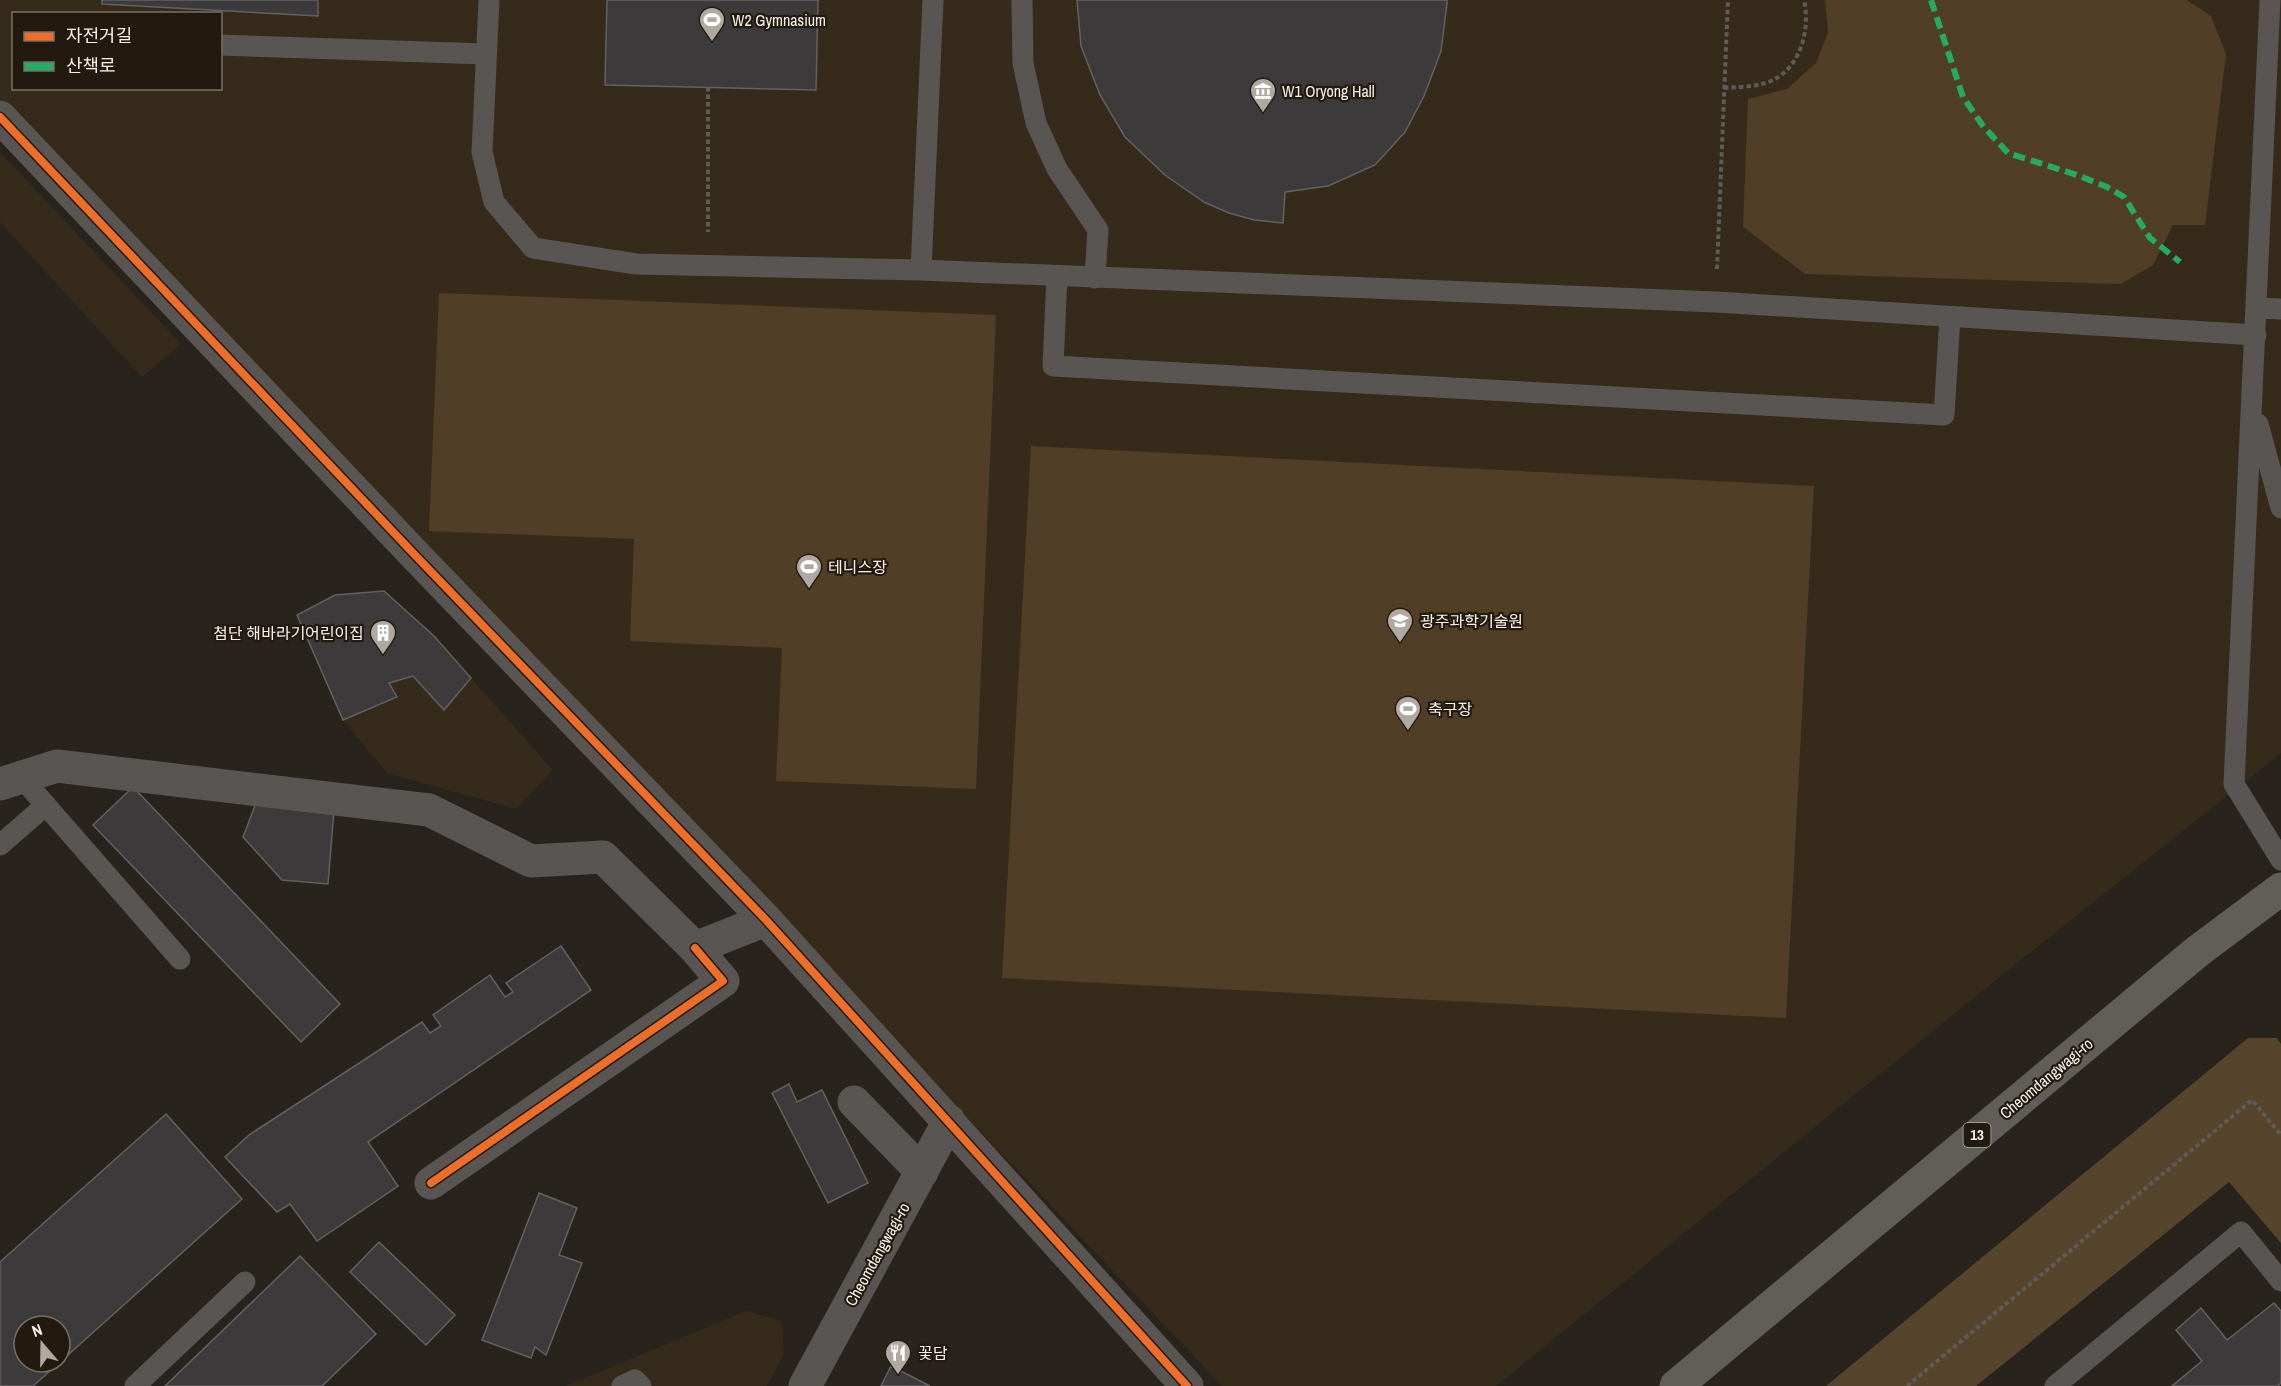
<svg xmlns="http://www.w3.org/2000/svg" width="2281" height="1386" viewBox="0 0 2281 1386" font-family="'Archivo Narrow','Noto Sans KR',sans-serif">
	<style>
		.built { fill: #362b1b; fill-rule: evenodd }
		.green { fill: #503e27 }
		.forest { fill: #56442c }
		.building { fill: #3c3a3a; stroke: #636161; stroke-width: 1.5 }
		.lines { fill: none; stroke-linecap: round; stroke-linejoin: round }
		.path { stroke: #5e5b58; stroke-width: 4; stroke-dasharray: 4.5 3; stroke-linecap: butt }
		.lane { stroke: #585553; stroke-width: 21 }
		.street { stroke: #585553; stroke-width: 33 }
		.primary { stroke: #615e5a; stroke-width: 33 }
		.quiet { stroke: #26ab63; stroke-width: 6; stroke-dasharray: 12 6; stroke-linecap: butt }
		.cycleway-casing { stroke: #221a0f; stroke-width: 11 }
		.cycleway { stroke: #ee6e29; stroke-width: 8 }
		.labels { text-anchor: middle; stroke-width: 4.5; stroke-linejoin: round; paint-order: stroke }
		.shield { fill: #221a0f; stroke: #b7b0a8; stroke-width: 1.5 }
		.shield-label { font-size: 15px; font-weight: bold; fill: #f7f1ea }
		.poi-label { font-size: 16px; fill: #f7f1ea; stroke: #221a0f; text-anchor: start }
		.street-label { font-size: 16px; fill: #f7f1ea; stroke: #221a0f }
	</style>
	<rect width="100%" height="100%" fill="#28231d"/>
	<path class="built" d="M0,0H2281V753L2002,975L1496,1386H1222L0,98ZM14,14H220V88H14Z
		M0,152L181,344L142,377L0,222Z
		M413,676L444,710L471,678L553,770L516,809L387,773L343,720L397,697L389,683Z
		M746,1311L782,1321L784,1354L767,1386H566Z"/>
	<path class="green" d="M1825,0H2187L2211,16L2226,54L2205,225H2173L2153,265L2121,284L1805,274L1743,227L1748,99L1787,89L1816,63L1828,33Z
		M439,293L996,315L976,789L776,781L782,648L630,641L634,539L429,531Z
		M1031,446L1814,486L1786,1018L1002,978Z"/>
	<path class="forest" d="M2248,1038H2277L2281,1044V1243L2229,1182L1976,1386H1826Z"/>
	<path class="building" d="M102,0H318V16L102,4Z
		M607,0H818L816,90L605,85Z
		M1077,0H1447V3L1441,51L1424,96L1405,132L1375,165L1328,186L1285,192L1283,223L1254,220L1229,213L1204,202L1165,175L1125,137L1100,95L1081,46Z
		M384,591L434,636L471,678L444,710L413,676L389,683L397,697L343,720L297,615L335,595Z
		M133,787L340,1004L301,1042L93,825Z
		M256,803L334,810L328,884L282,880L243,837Z
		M561,946L591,990L368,1142L398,1186L317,1241L290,1204L277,1212L225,1157L249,1135L422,1022L430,1033L441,1026L433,1015L490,975L505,997L513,992L506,983Z
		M789,1084L797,1102L822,1090L868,1183L828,1203L772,1093Z
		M166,1114L242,1199L60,1362V1326H24V1362H60L33,1386H0V1262Z
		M539,1193L577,1208L559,1255L582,1263L546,1355L535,1347L531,1358L482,1340Z
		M379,1242L455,1315L426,1345L350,1272Z
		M300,1256L376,1334L322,1386H165Z
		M2274,1303L2281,1311V1383L2278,1386H2172L2202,1361L2176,1330L2201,1308L2227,1340Z
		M891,1366L930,1386H881Z"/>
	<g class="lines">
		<path class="path" d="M708,87V232
			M1724,88C1741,87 1760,87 1775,79C1802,64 1810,28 1804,0
			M1717,269L1728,0
			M1907,1386L2252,1100L2281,1135"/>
		<path class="lane" d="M489,0L482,152L494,202L533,248L636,264L921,270L1716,302L2256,335
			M1022,0L1023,63L1036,123L1057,169L1098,230L1095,278
			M2270,0L2234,784L2281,860
			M220,45L486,54
			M921,270L933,0
			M1057,276L1053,366L1944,415L1950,317
			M2257,308L2281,309
			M2258,424L2281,508
			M22,778L180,959
			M0,845L46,805
			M135,1386L245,1282
			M622,1386L635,1380L641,1386
			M2055,1386L2241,1232L2281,1281"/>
		<path class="street" d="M0,117L414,554L766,920L1187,1386
			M0,784L57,766L429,810L531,861L603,857L695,948L766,920
			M854,1102L922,1172
			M431,1183L723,981L695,948
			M805,1386L949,1121"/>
		<path class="primary" d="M1676,1386L2198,951L2281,889"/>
		<path class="quiet" d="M1931,0L1963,97L1983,126L2008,153L2077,175L2107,187L2124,197L2150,238L2180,262"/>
		<defs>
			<path id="cycleway" d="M0,117L414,554L766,920L1187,1386
				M431,1183L723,981L695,948"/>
		</defs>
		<use href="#cycleway" class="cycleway-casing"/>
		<use href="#cycleway" class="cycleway"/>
	</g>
	<defs>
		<symbol id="stadium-pin" viewBox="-11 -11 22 30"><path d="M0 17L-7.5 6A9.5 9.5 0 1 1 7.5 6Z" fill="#afa9a2" stroke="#221a0f"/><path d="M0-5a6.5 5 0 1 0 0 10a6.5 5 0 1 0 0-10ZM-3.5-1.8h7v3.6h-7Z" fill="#fff"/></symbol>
		<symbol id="museum-pin" viewBox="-11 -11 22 30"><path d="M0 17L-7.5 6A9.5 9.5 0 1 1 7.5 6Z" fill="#afa9a2" stroke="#221a0f"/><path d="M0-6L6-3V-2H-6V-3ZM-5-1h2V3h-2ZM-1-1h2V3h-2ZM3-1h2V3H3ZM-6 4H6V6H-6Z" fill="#fff"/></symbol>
		<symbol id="university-pin" viewBox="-11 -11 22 30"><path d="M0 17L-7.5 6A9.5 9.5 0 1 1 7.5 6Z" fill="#afa9a2" stroke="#221a0f"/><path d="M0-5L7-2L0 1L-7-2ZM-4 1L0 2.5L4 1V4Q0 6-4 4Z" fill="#fff"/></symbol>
		<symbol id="building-pin" viewBox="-11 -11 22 30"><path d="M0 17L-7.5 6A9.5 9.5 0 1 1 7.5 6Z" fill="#afa9a2" stroke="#221a0f"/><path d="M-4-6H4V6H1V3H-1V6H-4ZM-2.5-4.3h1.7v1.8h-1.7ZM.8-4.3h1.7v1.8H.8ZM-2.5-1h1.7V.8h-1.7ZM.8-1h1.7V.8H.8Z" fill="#fff"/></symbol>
		<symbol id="restaurant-pin" viewBox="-11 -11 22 30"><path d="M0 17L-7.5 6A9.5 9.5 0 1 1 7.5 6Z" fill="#afa9a2" stroke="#221a0f"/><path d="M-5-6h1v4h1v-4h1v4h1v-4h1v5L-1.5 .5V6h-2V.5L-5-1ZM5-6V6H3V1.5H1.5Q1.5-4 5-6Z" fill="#fff"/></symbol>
	</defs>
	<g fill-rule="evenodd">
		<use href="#stadium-pin" x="697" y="5" width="30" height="40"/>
		<use href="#museum-pin" x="1248" y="76" width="30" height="40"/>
		<use href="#stadium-pin" x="794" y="552" width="30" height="40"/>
		<use href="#university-pin" x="1385" y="606" width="30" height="40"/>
		<use href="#building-pin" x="368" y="618" width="30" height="40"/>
		<use href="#stadium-pin" x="1393" y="694" width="30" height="40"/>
		<use href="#restaurant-pin" x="883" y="1338" width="30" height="40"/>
	</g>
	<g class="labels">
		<rect class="shield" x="1963.5" y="1123" width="27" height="24" rx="4.5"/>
		<g class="shield-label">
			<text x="1977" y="1140">13</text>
		</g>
		<g class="poi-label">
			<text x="732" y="26">W2 Gymnasium</text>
			<text x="1282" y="97">W1 Oryong Hall</text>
			<text x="828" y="573">테니스장</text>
			<text x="1420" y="627">광주과학기술원</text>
			<text x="364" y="639" text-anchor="end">첨단 해바라기어린이집</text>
			<text x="1428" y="715">축구장</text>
			<text x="918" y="1359">꽃담</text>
		</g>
		<g class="street-label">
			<text transform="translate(2046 1078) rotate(-40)" y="6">Cheomdangwagi-ro</text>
			<text transform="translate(877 1254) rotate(-61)" y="6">Cheomdangwagi-ro</text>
		</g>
	</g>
	<rect x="12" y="12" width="210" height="78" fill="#221a0f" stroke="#777067" stroke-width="1.5"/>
	<rect x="24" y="32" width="30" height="9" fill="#ee6e29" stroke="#777067" stroke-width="1.5"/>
	<text x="66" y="42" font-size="18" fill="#f7f1ea">자전거길</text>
	<rect x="24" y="62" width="30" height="9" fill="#26ab63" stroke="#777067" stroke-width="1.5"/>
	<text x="66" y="72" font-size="18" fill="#f7f1ea">산책로</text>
	<g transform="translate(42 1344) rotate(340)"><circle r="28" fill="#221a0f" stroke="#777067" stroke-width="1.5"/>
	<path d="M0-4.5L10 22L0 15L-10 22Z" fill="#afa9a2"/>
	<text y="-9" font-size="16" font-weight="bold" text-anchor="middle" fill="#f7f1ea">N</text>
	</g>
</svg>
